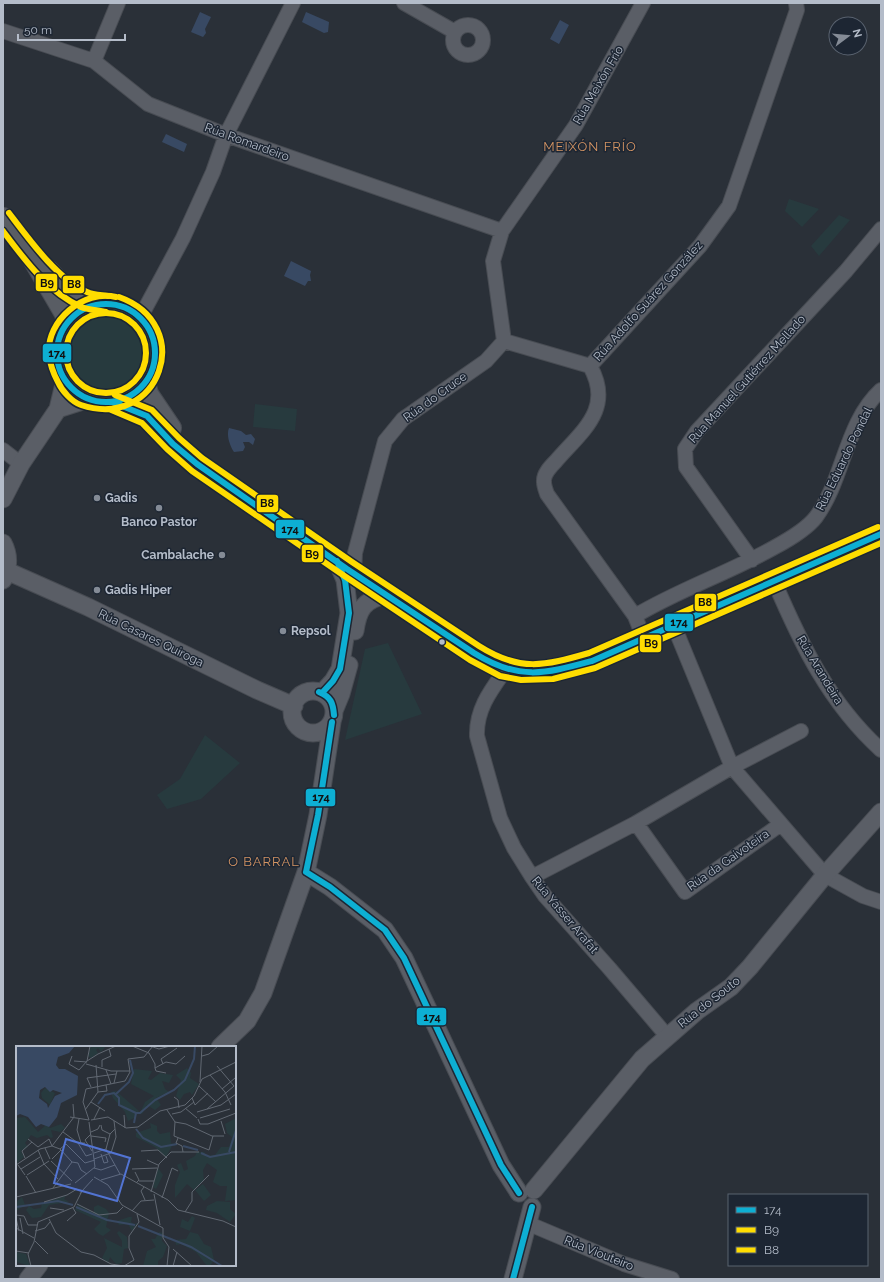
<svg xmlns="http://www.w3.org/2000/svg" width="884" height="1282" viewBox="0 0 884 1282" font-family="Raleway,sans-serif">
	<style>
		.green { fill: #273a3e }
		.water { fill: #384963 }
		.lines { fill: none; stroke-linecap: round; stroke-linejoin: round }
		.minor-casing { stroke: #484c53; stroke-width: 16 }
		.tertiary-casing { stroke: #484c53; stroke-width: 19 }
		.secondary-casing { stroke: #484c53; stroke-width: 22 }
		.minor { stroke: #5a5e66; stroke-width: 14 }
		.tertiary { stroke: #5a5e66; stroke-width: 17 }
		.secondary { stroke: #595d64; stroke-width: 20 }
		.bus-1-casing { stroke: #1d2633; stroke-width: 9 }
		.bus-2-casing { stroke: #1d2633; stroke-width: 9 }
		.bus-3-casing { stroke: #1d2633; stroke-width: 9 }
		.bus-1 { stroke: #0dafd3; stroke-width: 6 }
		.bus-2 { stroke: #fd0; stroke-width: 6 }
		.bus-3 { stroke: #fd0; stroke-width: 6 }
		.poi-dot { fill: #848b96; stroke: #1d2633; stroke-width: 1.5 }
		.bus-dot { fill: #b4bcc9; stroke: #1d2633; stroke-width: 1.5 }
		.labels { text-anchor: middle; stroke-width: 3; stroke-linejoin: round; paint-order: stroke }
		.street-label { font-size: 12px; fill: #b4bcc9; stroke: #1d2633 }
		.poi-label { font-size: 12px; font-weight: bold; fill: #b4bcc9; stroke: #1d2633; text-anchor: start }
		.neighbourhood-label { font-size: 13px; letter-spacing: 1px; fill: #d59563; stroke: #1d2633 }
		.inset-river { fill: none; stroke: #384963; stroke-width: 2 }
		.inset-road { fill: none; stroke: #616872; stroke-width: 1 }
		.view { fill: #5274d3; fill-opacity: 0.15; stroke: #5274d3; stroke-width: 2 }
		.inset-edge { fill: none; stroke: #b4bcc9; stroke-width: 2 }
		.line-badge { stroke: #1d2633; stroke-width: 1.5 }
		.pale-badge-label { font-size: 11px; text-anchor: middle; font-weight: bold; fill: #111 }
	</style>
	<rect width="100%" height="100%" fill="#2a3038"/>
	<path class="green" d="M789,199L819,209L802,227L785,211Z
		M839,215L850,220L819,256L811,246Z
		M67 352a40 40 0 1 1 80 0a40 40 0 1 1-80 0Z
		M255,404L297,409L295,431L253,427Z
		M388,643L422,714L345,740L365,649Z
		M205,735L240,763L201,799L167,809L157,795L180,779Z"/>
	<path class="water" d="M200,12L211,17L205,29L206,33L203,37L191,32Z
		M306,12L329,22L328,32L324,33L302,22Z
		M560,20L569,25L559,44L550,39Z
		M166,134L187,144L184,152L162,142Z
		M291,261L311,271L310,275L311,281H308L305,286L284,276Z
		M229,428L241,431L246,435L251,434L255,439L253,445L249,442H243L245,447L243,451L234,452C230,446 226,435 229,428Z"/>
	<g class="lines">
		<defs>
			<path id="minor" d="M404,3L455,32
				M453 40a15 15 0 1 1 30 0a15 15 0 1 1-30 0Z
				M3,31L94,61L148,104L226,135L502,231
				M94,61L118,3
				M140,318L183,238L213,172L226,135L293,3
				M504,341L493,261L502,231L576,125L643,3
				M504,341L590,366
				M3,450L21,464
				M752,560L686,467L685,449L697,431L846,271L881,229
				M354,573L355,553L385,441L403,419L486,361L504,341
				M774,581C801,644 829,703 881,750
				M635,616C680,589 729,573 775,547C788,540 806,530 816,517C844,479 845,423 881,390
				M674,626L732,767L825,875L863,896L881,902
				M644,639L635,616L547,494C546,491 544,486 544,482C543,474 551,466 556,461C582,431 614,409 590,366L700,246L729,206L797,10L796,3
				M506,669C491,690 476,709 477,736L500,818L514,848L532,877L545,896L610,969L667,1036
				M781,824L685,892L636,823L732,767L801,731
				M532,877L636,823
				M527,1223L624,1264L672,1279"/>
			<path id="tertiary" d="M58,409L89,399
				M3,499L21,464L58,409L65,380
				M3,543C10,556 9,567 3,580
				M7,571L88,607L257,690L294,706
				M355,631C358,609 364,600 386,595
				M292 712a21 21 0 1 1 42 0a21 21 0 1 1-42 0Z
				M322,693L333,681L340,669L349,613L345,580L337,561
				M334,711L341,694L349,665
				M306,872L330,887L385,930L404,958L501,1165L519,1193
				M220,1047L247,1021L263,993L306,872L318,815L332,722
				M534,1190L642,1059L697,1011L731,987L750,967L825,875L881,812
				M28,1279L39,1265
				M513,1279L532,1207"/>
			<path id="secondary" d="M3,218L30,254L65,314L67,323
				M49,271L67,290L85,300L105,303
				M57 353a49 49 0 1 1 98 0a49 49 0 1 1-98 0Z
				M145,382L148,394L171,428
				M112,402L147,416L173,444L197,464C277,520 356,577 439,629C460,642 488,666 512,671C538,677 567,668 592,661L881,534"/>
		</defs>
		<use href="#minor" class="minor-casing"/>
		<use href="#tertiary" class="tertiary-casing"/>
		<use href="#secondary" class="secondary-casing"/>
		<use href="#minor" class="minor"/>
		<use href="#tertiary" class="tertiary"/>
		<use href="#secondary" class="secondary"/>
		<defs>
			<path id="bus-1" d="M57 353a49 49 0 1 1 98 0a49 49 0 1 1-98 0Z
				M112,402L147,416L173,444L197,464L347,569L474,653C519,681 544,674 592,661L881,534
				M319,692C331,697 333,703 334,715
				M322,693L333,681L340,669L349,613L345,580L337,561
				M306,872L330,887L385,930L404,958L501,1165L519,1193
				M306,872L318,815L332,722
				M513,1279L532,1207"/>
			<path id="bus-2" d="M3,231C24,259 48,292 81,307C88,310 98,310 106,312
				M116,297C84,289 46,321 49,354C50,364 53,373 58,382C62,391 72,402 81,405C160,431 197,325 119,297
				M109,409L142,423L167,449L192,471L343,575L470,660L500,676L521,680L553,679L595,668L881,543"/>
			<path id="bus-3" d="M9,213C28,238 58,280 87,292C93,295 102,295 108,296
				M66 353a40 40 0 1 1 80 0a40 40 0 1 1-80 0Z
				M115,395L152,410L179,438L202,458L352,562L479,646C520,672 544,666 589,653L878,527"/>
		</defs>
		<use href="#bus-1" class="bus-1-casing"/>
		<use href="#bus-2" class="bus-2-casing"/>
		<use href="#bus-3" class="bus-3-casing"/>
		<use href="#bus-1" class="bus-1"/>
		<use href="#bus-2" class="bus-2"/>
		<use href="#bus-3" class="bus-3"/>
	</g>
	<g class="poi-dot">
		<circle cx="97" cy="498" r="4"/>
		<circle cx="159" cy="508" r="4"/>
		<circle cx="222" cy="555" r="4"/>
		<circle cx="97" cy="590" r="4"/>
		<circle cx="283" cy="631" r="4"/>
	</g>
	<circle class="bus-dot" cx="442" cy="642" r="3.5"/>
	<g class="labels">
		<g class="street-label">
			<text transform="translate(598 85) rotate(-60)" y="4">Rúa Meixón Frío</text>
			<text transform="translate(247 142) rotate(20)" y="4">Rúa Romardeiro</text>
			<text transform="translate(648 301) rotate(-48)" y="4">Rúa Adolfo Suárez González</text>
			<text transform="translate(747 379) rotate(-48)" y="4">Rúa Manuel Gutiérrez Mellado</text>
			<text transform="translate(435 397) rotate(-36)" y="4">Rúa do Cruce</text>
			<text transform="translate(844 459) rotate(-64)" y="4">Rúa Eduardo Pondal</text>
			<text transform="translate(151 638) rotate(26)" y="4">Rúa Casares Quiroga</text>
			<text transform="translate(820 670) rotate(59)" y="4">Rúa Arandeira</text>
			<text transform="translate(728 860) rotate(-35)" y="4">Rúa da Gaivoteira</text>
			<text transform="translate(565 915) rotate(50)" y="4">Rúa Yasser Arafat</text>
			<text transform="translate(709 1002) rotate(-38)" y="4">Rúa do Souto</text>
			<text transform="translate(599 1253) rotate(22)" y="4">Rúa Viouteiro</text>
		</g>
		<g class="poi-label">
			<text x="105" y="502">Gadis</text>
			<text x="159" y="526" text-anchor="middle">Banco Pastor</text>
			<text x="214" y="559" text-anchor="end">Cambalache</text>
			<text x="105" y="594">Gadis Hiper</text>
			<text x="291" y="635">Repsol</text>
		</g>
		<g class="neighbourhood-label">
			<text x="590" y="151">MEIXÓN FRÍO</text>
			<text x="264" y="866">O BARRAL</text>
		</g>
	</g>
	<g transform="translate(16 1046)">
		<rect width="220" height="220" fill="#2a3038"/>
		<path d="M75,0H90L85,6L82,2L80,4L82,7L75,12L72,10ZM171,22L175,27L174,32L183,38L176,49L174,46L168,48L164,54L160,50L165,34L160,29ZM118,23L136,25L132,33L135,34L144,27L157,29L153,37L146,35L149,43L153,46L140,52L145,59L139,64L131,59L126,68L124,67L129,56L138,50L115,38ZM29,42L39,47L34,59L26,52L25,47ZM100,45L123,65L118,72L112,75L109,66L97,52L95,46ZM9,71L22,86L30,79L34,82L45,78L49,82L44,86L35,84L37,91L35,92L31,89L21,92L15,89L9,97L12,101L5,105L8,111L0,118V72ZM220,72V154L209,155L211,140H204L197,136L201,124L191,117L187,124L188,134L178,144L171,138L159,152V139L164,126L161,119L165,117L168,125L172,123L170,115L179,110L181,106H188L191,110L199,109L205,101H213L216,91L211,87L209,78ZM134,77L141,80V85L144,88L154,86L155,97L161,99L156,100L150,111L139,101L120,91V87L135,82ZM142,122L147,129L140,143L137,141ZM187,138L195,149L188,155L179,144ZM50,150L48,153L53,156L33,159L25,171L16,172L10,164L13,160L18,163L25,162L26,157ZM6,151L9,159L0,165V156ZM201,155L214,156V163L220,168L214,176L201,167L190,164L191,160ZM62,159L78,167V161L82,159L90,163L93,167L90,181L95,184L87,190L83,188L78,183L85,176L59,164ZM176,170L179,172L174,185L164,181L166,173L172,176ZM113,171H116L115,176L118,178L122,177L116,185L112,178L103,179L101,175ZM103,185L111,191L112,202L108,203L106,217L100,218L94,211L92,217L86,212L91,202L88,192L106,201V195L101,187ZM143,186L147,187L146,195L151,200L147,211L142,215V220H127L131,205L140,201L135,193H139ZM174,186L182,188L188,198L195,201L198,214L194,220H191L180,206L165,198L160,199L159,194L170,193ZM0,206L10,208L14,220L0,216Z" fill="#273a3e"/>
		<path d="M0,0H59L53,7L42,11L40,19L43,23H49L62,30L61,49L45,57L41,71L33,81L25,78L20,81L12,71L4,68L0,70ZM29,41L34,46L37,44L46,47L39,50L32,62L31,58L23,52L24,44Z" fill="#384963" fill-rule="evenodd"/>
		<path class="inset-river" d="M100,48L113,36L117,27L114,14M82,58L89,49L98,47L103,52V59L120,67M118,77L120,67H124L139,54L158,44L169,34L178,13L179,0M120,83L127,92L145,101L161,98M167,100L182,104M213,106L220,84M185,107L194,111L220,106M0,161L42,155L57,159M60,161L91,174L119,179M122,180L175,201L206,220"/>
		<path class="inset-road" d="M116,0L133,7L139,18V22M134,0L143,3L154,0M56,10L53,18L63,24L71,15L74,0M186,10L193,8L202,0M58,15L71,16M71,15L82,8L100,0M70,18L95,25H114M147,18L145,13L161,2M86,21V14L95,10L93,3M139,22L150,16L160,18L169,10M139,22L140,25L150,27M90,24L95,38M194,29L209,46L215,59M184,36L186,0M98,37L101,25M183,40L200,56M75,41L71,32L100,28M206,43L219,32M82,46L91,45L90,39M158,51L162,54L163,62M176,52L179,59L192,47M75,56L89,65M169,62L181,72M191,63L218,40L201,20M69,64L82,46L80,19M151,64L159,76L158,90L193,104L197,90M181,66L205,59L220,48M156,68L165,66L178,56M108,69L109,82M54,71L73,74M184,72L214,63M63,73L61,84L65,97H69M78,73L84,61M182,73L184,78H192L220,67M73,74L67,56L70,43L109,35L114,26L112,13L128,11L137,0M75,74L92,71L110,82L122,81L144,65L169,59L178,50L186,33L220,16M98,75L99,83L94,88L90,103L104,128M205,75L209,88M159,76L170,78L196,90H208M85,79L86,84L94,88M47,86L62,97L70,110L76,108M75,86L82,83L84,79M75,88L69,94L76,105M75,90L90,92L89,96M162,92L160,97L166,100L167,106M12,93L22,101M36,100L58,71L57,58M36,100L44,103L56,116L62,117M22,101L33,93L36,100M29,102L34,113M44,103L50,98L69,117L79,114M22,104L28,118L42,133M125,105L142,104L151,112M78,107L90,103M85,108L88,117L92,116L90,110M9,112L6,105L16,96M36,113L45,104M78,113L95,107L100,91L99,83M131,114L142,119M35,115L56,135M62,117L65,124L71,128M0,119L24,103L36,100M2,119L9,129M78,122L85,124L99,119M5,123L24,111M116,123L141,122M119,126L123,134L120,137M105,128L152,154L162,164L207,175L220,181M11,129L33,115M10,130L20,147M78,131L92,139L106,159L147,182V192L153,201L151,220M85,134L105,128M123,135H138M59,137L79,121L73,76M128,141L125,145L129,154M37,142L56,116M66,145L77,133M135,146L143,118L155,106H183M138,148L144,179M0,151L55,138M146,152L156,122L162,125M28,156L51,149L61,143M61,158L83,169L101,167L107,161M34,162L48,164M116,165L125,155L138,154M169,166L176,155V146L193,129M0,169L8,170L12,179H21M0,172L3,185M4,172L7,188M33,173L40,187L65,206L78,209L95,218L108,220L118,214L113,202V190L123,176L121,168M51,175L60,167L57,162M0,182L18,192M19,185L29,182L34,176M19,195L32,208M157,203L176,220M0,205L13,207M15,220L12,208L18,196L22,176L58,161L66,145L64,148M157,220L161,206"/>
		<path class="view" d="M50,93L114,112L101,155L38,137Z"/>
		<rect width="220" height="220" class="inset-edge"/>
	</g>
	<g class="line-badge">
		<rect x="35" y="273" width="23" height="19" rx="4" fill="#fd0"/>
		<rect x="62" y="275" width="23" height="19" rx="4" fill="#fd0"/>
		<rect x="42" y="343" width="30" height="20" rx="4" fill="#0dafd3"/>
		<rect x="256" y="494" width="23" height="19" rx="4" fill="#fd0"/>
		<rect x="275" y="519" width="30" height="20" rx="4" fill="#0dafd3"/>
		<rect x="301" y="544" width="23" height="19" rx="4" fill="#fd0"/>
		<rect x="694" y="593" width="23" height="19" rx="4" fill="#fd0"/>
		<rect x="664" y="613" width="30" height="19" rx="4" fill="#0dafd3"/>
		<rect x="639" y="634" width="23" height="19" rx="4" fill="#fd0"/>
		<rect x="305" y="788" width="31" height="19" rx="4" fill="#0dafd3"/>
		<rect x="416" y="1007" width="31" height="19" rx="4" fill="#0dafd3"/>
	</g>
	<g class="pale-badge-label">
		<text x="47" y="287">B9</text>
		<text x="74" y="288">B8</text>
		<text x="57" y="357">174</text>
		<text x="267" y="507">B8</text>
		<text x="290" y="533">174</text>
		<text x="312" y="558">B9</text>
		<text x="705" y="606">B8</text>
		<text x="679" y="626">174</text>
		<text x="651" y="647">B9</text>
		<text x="321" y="801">174</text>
		<text x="432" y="1021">174</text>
	</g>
	<rect width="884" height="1282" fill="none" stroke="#b4bcc9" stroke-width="8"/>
	<rect x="728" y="1194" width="140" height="72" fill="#1d2633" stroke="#59626f"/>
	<rect x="736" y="1207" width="20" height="6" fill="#0dafd3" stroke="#59626f"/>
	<text x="764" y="1214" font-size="12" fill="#b4bcc9">174</text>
	<rect x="736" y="1227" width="20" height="6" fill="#ffdd00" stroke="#59626f"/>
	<text x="764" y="1234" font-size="12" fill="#b4bcc9">B9</text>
	<rect x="736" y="1247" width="20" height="6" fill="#ffdd00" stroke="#59626f"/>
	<text x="764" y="1254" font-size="12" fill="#b4bcc9">B8</text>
	<g transform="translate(848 36) rotate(74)"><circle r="19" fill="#1d2633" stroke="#59626f"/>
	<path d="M0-3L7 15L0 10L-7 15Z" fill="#848b96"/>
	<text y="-6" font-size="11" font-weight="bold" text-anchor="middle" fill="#b4bcc9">N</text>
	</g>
	<path d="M18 34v6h107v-6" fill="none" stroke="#b4bcc9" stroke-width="2"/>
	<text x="24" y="34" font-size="12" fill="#b4bcc9" stroke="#1d2633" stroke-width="3" paint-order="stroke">50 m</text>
</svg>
